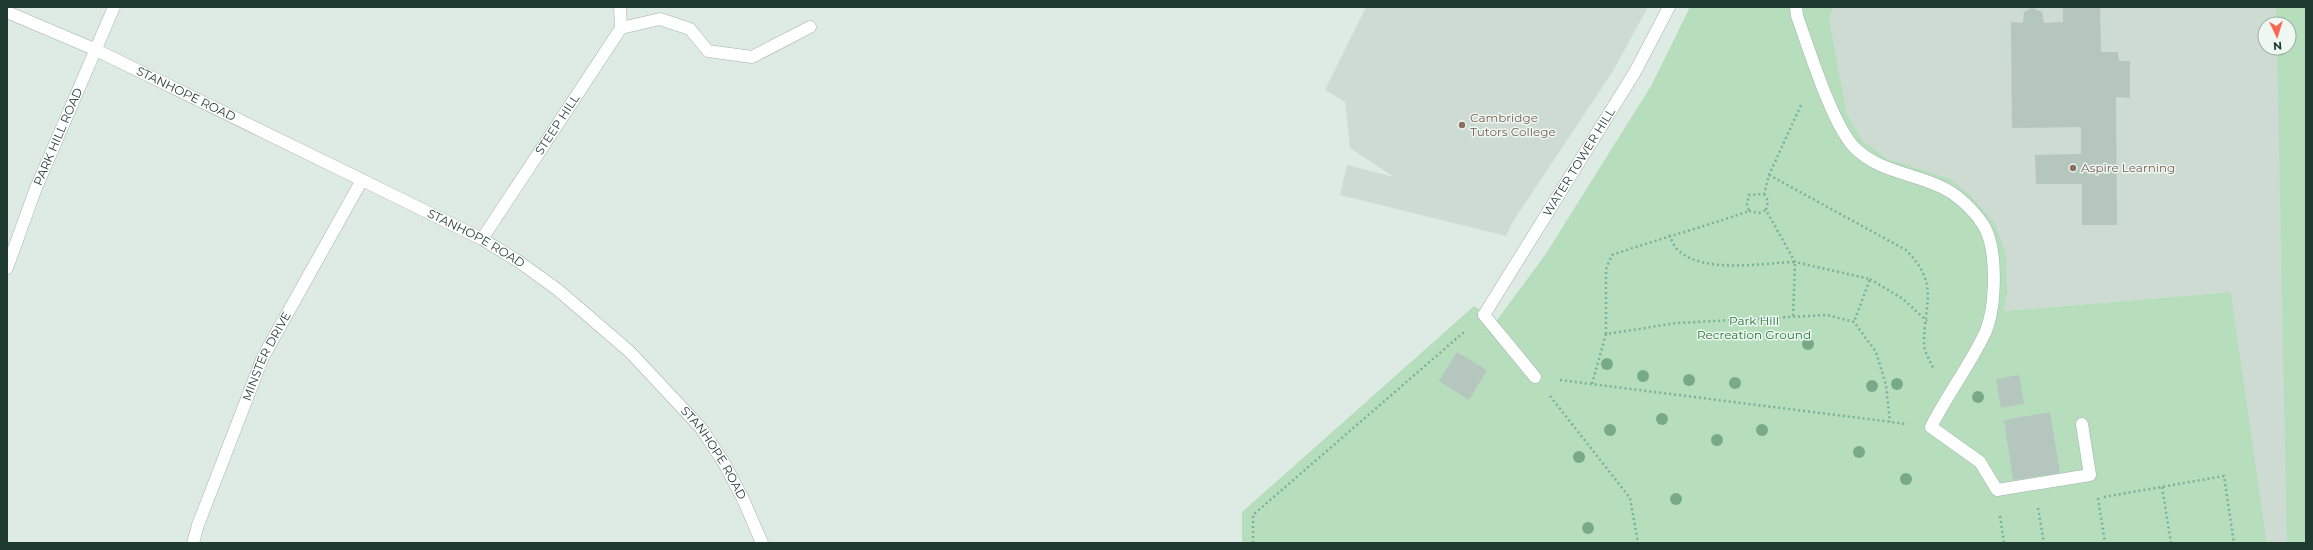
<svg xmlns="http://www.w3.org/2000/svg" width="2313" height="550" viewBox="0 0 2313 550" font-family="Montserrat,sans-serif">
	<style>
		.built { fill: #cddbd3; fill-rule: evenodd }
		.green { fill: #b6debc }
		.building { fill: #b4c6bd }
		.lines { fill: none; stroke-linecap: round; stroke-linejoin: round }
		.service-casing { stroke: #a1b3ab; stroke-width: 13 }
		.minor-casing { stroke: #a1b3ab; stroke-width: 13 }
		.secondary-casing { stroke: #9fbaae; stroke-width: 13 }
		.path { stroke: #7db09b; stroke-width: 2.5; stroke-dasharray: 2 3; stroke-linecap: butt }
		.service { stroke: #fff; stroke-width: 12 }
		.minor { stroke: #fff; stroke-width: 12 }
		.secondary { stroke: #fff; stroke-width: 12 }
		.tree { fill: #79aa88 }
		.education-dot { fill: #8d6e63; stroke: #eff7f2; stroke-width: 1.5 }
		.labels { text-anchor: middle; stroke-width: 3; stroke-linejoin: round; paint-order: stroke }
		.street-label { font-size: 12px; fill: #1f3b31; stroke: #eff7f2 }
		.education-label { font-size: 12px; fill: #785e54; stroke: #eff7f2; text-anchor: start }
		.park-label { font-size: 12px; fill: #27743d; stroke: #eff7f2 }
	</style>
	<rect width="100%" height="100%" fill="#deebe4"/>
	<path class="built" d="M1366,7H1648L1613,71L1512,223L1506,236L1340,195L1347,165L1394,177L1350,148L1345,102L1325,90Z
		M1834,7H2306V543H2267L2231,292L2004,311L2007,294L1948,178L1886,158L1862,140L1847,114L1829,18ZM2265,24H2289V48H2265Z"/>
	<path class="green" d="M1690,7H1834L1829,18L1847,114L1862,140L1886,158L1948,178L1970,195L1994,222L2006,254L2007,294L2004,311L2231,292L2267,543H1242V512L1474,306L1497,320L1545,255L1651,86Z
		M2276,7H2306V543H2287L2277,48H2289V24H2277Z"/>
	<path class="building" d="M2063,7H2100L2101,52H2118L2119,61H2130V98L2116,97L2117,225H2082V184H2036L2035,155L2081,154V127L2012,128L2011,22L2023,23L2024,12L2032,8L2042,12L2044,23L2063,22Z
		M1457,352L1487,370L1469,400L1439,381Z
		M2019,375L2024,404L2001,408L1996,379Z
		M2050,412L2060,473L2013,480L2004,420Z"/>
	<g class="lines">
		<defs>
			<path id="service" d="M1796,7L1797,16C1809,48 1832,125 1855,148C1878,171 1911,173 1939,186C1956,193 1974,210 1984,226C1998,250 1996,308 1985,333C1970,365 1947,395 1931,427L1980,462L1997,490L2090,475L2082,424
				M621,28L660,19L690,29L708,51L752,57L810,27
				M1484,315L1535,377"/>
			<g id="minor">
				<path id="s1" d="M7,12L94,49L362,180L482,239L518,261L558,290L630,352L701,428L724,463L743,499L762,543"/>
				<path id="s2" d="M482,239L621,28L620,7"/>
				<path id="s3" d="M1484,315L1635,72L1669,7"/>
				<path id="s4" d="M193,543L198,525L263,357L362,180"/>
			</g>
			<g id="secondary">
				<path id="s5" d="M7,268L36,188L114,7"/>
			</g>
		</defs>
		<use href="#service" class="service-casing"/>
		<use href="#minor" class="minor-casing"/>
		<use href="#secondary" class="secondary-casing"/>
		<path class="path" d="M1769,175L1906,250C1940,285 1924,302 1924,344C1924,352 1931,362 1934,370
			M1764,194L1768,201L1766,210L1795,262L1870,279L1854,322
			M1749,211L1759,213L1766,210
			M1669,235C1672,240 1674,247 1679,251C1706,274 1761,263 1795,262L1793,317
			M1870,279L1903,299L1927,321
			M1606,334V269L1612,255C1658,239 1704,227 1749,211L1747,204L1749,195L1764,194L1769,175L1801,105
			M1560,380L1907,424
			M1592,384L1606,334L1677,323L1827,315L1854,322L1876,352L1886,385L1890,422
			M1550,396L1630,498L1638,543
			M2162,487L2171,543
			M2104,497L2224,476L2234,543
			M2098,498L2105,543
			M2038,508L2044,543
			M2000,516L2004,543
			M1253,543V515L1464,332"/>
		<use href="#service" class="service"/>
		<use href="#minor" class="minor"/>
		<use href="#secondary" class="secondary"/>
	</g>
	<g class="tree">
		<circle cx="1808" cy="344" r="6"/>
		<circle cx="1607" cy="364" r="6"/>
		<circle cx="1643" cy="376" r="6"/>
		<circle cx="1689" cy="380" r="6"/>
		<circle cx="1735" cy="383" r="6"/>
		<circle cx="1897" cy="384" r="6"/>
		<circle cx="1872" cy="386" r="6"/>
		<circle cx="1978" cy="397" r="6"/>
		<circle cx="1662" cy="419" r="6"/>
		<circle cx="1610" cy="430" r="6"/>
		<circle cx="1762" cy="430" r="6"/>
		<circle cx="1717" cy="440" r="6"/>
		<circle cx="1859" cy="452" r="6"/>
		<circle cx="1579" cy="457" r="6"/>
		<circle cx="1906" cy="479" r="6"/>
		<circle cx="1676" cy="499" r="6"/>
		<circle cx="1588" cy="528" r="6"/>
	</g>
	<g class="education-dot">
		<circle cx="1462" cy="125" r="4"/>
		<circle cx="2073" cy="168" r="4"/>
	</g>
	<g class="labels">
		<g class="street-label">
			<text dy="4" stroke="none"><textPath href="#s1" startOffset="197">STANHOPE ROAD</textPath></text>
			<text dy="4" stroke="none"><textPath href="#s2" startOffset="137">STEEP HILL</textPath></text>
			<text dy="4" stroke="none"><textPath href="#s5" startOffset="141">PARK HILL ROAD</textPath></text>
			<text dy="4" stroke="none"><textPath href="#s3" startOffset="180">WATER TOWER HILL</textPath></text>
			<text dy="4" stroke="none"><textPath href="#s1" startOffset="521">STANHOPE ROAD</textPath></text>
			<text dy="4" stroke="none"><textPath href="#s4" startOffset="201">MINSTER DRIVE</textPath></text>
			<text dy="4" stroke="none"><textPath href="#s1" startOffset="845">STANHOPE ROAD</textPath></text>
		</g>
		<g class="education-label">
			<text x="1470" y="122">Cambridge<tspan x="1470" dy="14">Tutors College</tspan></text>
			<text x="2081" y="172">Aspire Learning</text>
		</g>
		<g class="park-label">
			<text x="1754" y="325">Park Hill<tspan x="1754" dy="14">Recreation Ground</tspan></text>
		</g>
	</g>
	<rect width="2313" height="550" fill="none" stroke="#1f3b31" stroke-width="16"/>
	<g transform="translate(2277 36) rotate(176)"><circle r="19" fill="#eff7f2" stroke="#9caca5"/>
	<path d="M0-3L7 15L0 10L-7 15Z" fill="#fa664e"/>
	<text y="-6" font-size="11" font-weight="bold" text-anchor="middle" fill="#1f3b31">N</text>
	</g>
</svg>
